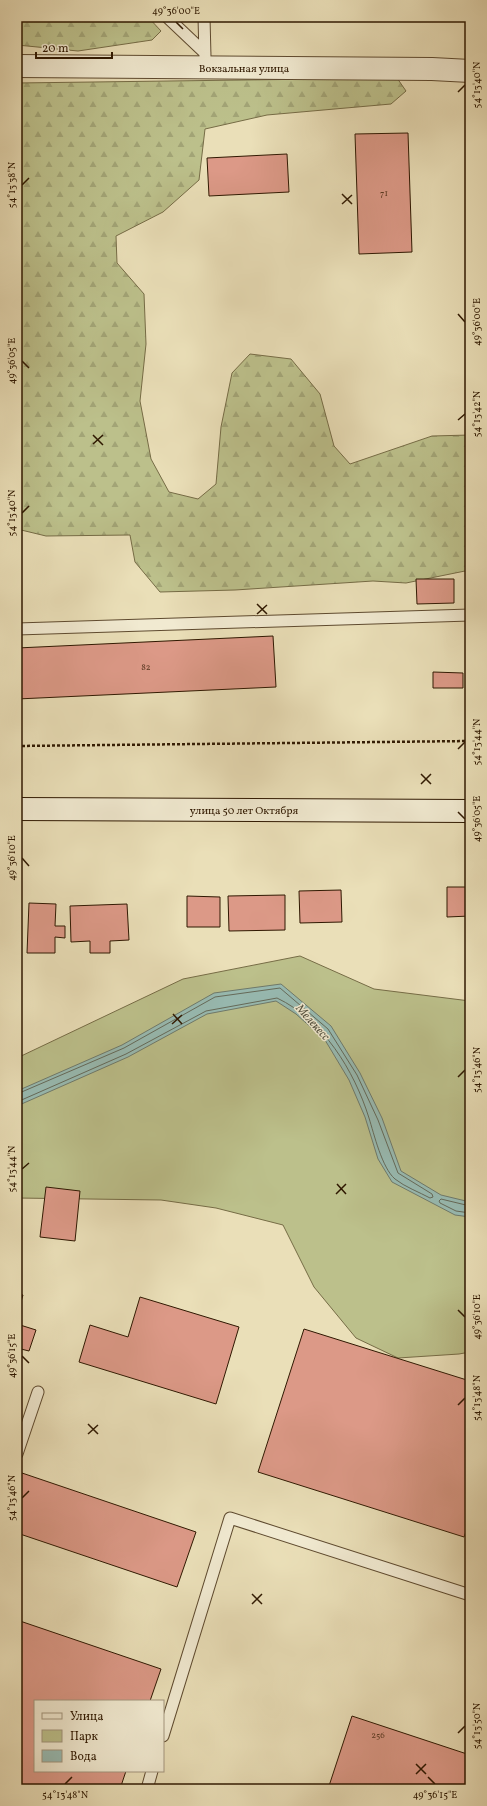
<svg xmlns="http://www.w3.org/2000/svg" width="487" height="1806" viewBox="0 0 487 1806" font-family="Vollkorn,serif">
	<style>
		.green { fill: #bcc08b; stroke: #766c46 }
		.forest { fill: url(#forest-firs); stroke: #766c46 }
		.water { fill: #98bcb4; stroke: #6e7a6c }
		.lines { fill: none; stroke-linecap: round; stroke-linejoin: round }
		.shore { stroke: #646a5a; stroke-width: 1 }
		.building { fill: #dc9987; stroke: #2f1801 }
		.lane-casing { stroke: #5e4a2f; stroke-width: 13 }
		.street-casing { stroke: #5e4a2f; stroke-width: 24 }
		.secondary-casing { stroke: #2f1801; stroke-width: 24 }
		.path { stroke: #2f1801; stroke-width: 2.5; stroke-dasharray: 3 2; stroke-linecap: butt }
		.lane { stroke: #f1ead1; stroke-width: 11 }
		.street { stroke: #f1ead1; stroke-width: 22 }
		.secondary { stroke: #f1ead1; stroke-width: 22 }
		.ticks { fill: none; stroke: #2f1801; stroke-width: 1.5 }
		.labels { text-anchor: middle; stroke-width: 3; stroke-linejoin: round; paint-order: stroke }
		.number-label { font-size: 9px; fill: #5a3822 }
		.street-label { font-size: 11px; fill: #2f1801; stroke: #f1ead1 }
		.water-label { font-size: 12px; font-style: italic; fill: #545140; stroke: #f1ead1 }
		.neatline { fill: none; stroke: #2f1801; stroke-width: 1.5 }
		.ticks-label { font-size: 10px; text-anchor: middle; fill: #2f1801 }
	</style>
	<defs>
		<pattern id="forest-firs" width="22" height="20" patternUnits="userSpaceOnUse"><rect width="22" height="20" fill="#bcc08b"/><path d="M5 1l3.5 6h-7zM16 11l3.5 6h-7z" fill="#a2a476"/></pattern>
	</defs>
	<rect width="100%" height="100%" fill="#eadfb8"/>
	<filter id="stains"><feTurbulence type="fractalNoise" baseFrequency=".005" numOctaves="4"/><feColorMatrix values="0 0 0 0 .2 0 0 0 0 .09 0 0 0 0 .02 0 0 0 .5 -.17"/></filter>
	<radialGradient id="worn" r=".72"><stop offset=".6" stop-color="#630" stop-opacity="0"/><stop offset="1" stop-color="#630" stop-opacity=".3"/></radialGradient>
	<path class="green" d="M300,956L374,989L470,1001V1352L459,1354L398,1358L356,1338L314,1287L283,1225L216,1208L161,1200L17,1198V1058L183,979Z"/>
	<path class="forest" d="M17,17H148L161,31L152,40L78,51L17,45Z
		M397,78L406,91L391,104L267,115L205,129L199,180L163,212L116,236L117,263L144,294L146,344L140,401L151,459L169,492L198,499L216,484L221,427L232,373L250,354L291,359L320,394L334,446L350,464L432,436L470,435V584L465,571L406,583L373,581L235,590L160,592L135,562L130,535L46,536L17,529V83Z"/>
	<path class="water" d="M281,984L331,1026L360,1073L382,1118L401,1171L441,1195L470,1202V1217L455,1215L392,1182L378,1159L365,1117L349,1080L325,1040L296,1014L276,1001L207,1014L128,1057L17,1106V1091L122,1045L214,993Z"/>
	<g class="lines">
		<path class="shore" d="M17,1094L124,1048L215,997L280,988L328,1029L357,1075L378,1120L398,1173L432,1194L433,1197L430,1198C419,1192 405,1187 395,1179C382,1168 374,1134 369,1118C354,1070 323,1020 277,998L206,1011L126,1054L17,1102
			M470,1206L441,1199L439,1201L440,1203L456,1211L470,1213"/>
	</g>
	<path class="building" d="M408,133L412,252L359,254L355,134Z
		M287,154L289,192L209,196L207,158Z
		M416,579H454V603L417,604Z
		M273,636L276,687L17,699V648Z
		M433,672L463,673V688H433Z
		M447,887H470V916L447,917Z
		M341,890L342,922L300,923L299,891Z
		M285,895V930L229,931L228,896Z
		M187,896L220,897V927H187Z
		M29,903L56,904L55,926H65V938L55,937V953H27Z
		M127,904L129,940L110,941V953H90V941L71,942L70,906Z
		M46,1187L80,1191L75,1241L40,1237Z
		M17,1294L23,1295L17,1315Z
		M140,1297L239,1327L216,1404L79,1362L90,1325L128,1337Z
		M17,1324L36,1330L29,1351L17,1348Z
		M304,1329L470,1381V1520L464,1537L258,1472Z
		M22,1473L196,1532L177,1587L17,1533V1486Z
		M17,1620L161,1669L150,1701H35V1771H126L120,1789H17Z
		M352,1716L470,1755V1789H328Z"/>
	<g class="lines">
		<defs>
			<path id="lane" d="M167,17L205,53
				M204,17L205,57
				M17,629L470,615
				M17,1454L38,1392
				M163,1736L230,1518L470,1595
				M147,1789L152,1771"/>
			<path id="street" d="M17,66L432,69L470,71"/>
			<path id="secondary" d="M17,809L470,811"/>
		</defs>
		<use href="#lane" class="lane-casing"/>
		<use href="#street" class="street-casing"/>
		<use href="#secondary" class="secondary-casing"/>
		<path class="path" d="M17,746L470,741"/>
		<use href="#lane" class="lane"/>
		<use href="#street" class="street"/>
		<use href="#secondary" class="secondary"/>
	</g>
	<path class="ticks" d="M176,22L183,29M458,92L465,85M22,185L29,178M342,194L352,204M342,204L352,195M458,314L465,322M22,361L29,368M458,420L465,414M93,435L103,445M93,444L103,435M22,513L29,506M257,604L267,614M257,614L267,605M458,749L465,742M421,774L431,784M421,784L431,774M458,812L465,819M22,858L29,866M173,1014L182,1024M172,1024L182,1015M458,1077L465,1070M22,1169L29,1163M337,1184L346,1194M336,1194L346,1184M458,1310L465,1317M22,1356L29,1363M458,1405L465,1398M88,1424L98,1434M88,1434L98,1425M22,1498L29,1491M252,1594L262,1604M252,1604L262,1594M458,1733L465,1726M416,1764L426,1774M416,1774L426,1764M428,1777L435,1784M65,1784L72,1777"/>
	<g class="labels">
		<g class="number-label">
			<text x="384" y="196">71</text>
			<text x="146" y="670">82</text>
			<text x="378" y="1738">256</text>
		</g>
		<g class="street-label">
			<text x="244" y="72">Вокзальная улица</text>
			<text x="244" y="814">улица 50 лет Октября</text>
		</g>
		<g class="water-label">
			<text transform="translate(313 1022) rotate(48)" y="4">Мелекесс</text>
		</g>
	</g>
	<rect width="487" height="1806" fill="none" stroke="#eadfb8" stroke-width="44"/>
	<rect x="34" y="1700" width="130" height="72" fill="#f1ead1" stroke="#a3967e"/>
	<rect x="42" y="1713" width="20" height="6" fill="#f1ead1" stroke="#a3967e"/>
	<text x="70" y="1720" font-size="12" fill="#2f1801">Улица</text>
	<rect x="42" y="1730" width="20" height="12" fill="#bcc08b" stroke="#a3967e"/>
	<text x="70" y="1740" font-size="12" fill="#2f1801">Парк</text>
	<rect x="42" y="1750" width="20" height="12" fill="#98bcb4" stroke="#a3967e"/>
	<text x="70" y="1760" font-size="12" fill="#2f1801">Вода</text>
	<path d="M36 52v6h76v-6" fill="none" stroke="#2f1801" stroke-width="2"/>
	<text x="42" y="52" font-size="12" fill="#2f1801" stroke="#f1ead1" stroke-width="3" paint-order="stroke">20 m</text>
	<rect x="22" y="22" width="443" height="1762" class="neatline"/>
	<g class="ticks-label">
		<text x="176" y="14">49°36'00"E</text>
		<text transform="translate(476 85) rotate(-90)" y="4">54°13'40"N</text>
		<text transform="translate(11 185) rotate(-90)" y="4">54°13'38"N</text>
		<text transform="translate(476 322) rotate(-90)" y="4">49°36'00"E</text>
		<text transform="translate(11 361) rotate(-90)" y="4">49°36'05"E</text>
		<text transform="translate(476 414) rotate(-90)" y="4">54°13'42"N</text>
		<text transform="translate(11 513) rotate(-90)" y="4">54°13'40"N</text>
		<text transform="translate(476 742) rotate(-90)" y="4">54°13'44"N</text>
		<text transform="translate(476 819) rotate(-90)" y="4">49°36'05"E</text>
		<text transform="translate(11 858) rotate(-90)" y="4">49°36'10"E</text>
		<text transform="translate(476 1070) rotate(-90)" y="4">54°13'46"N</text>
		<text transform="translate(11 1169) rotate(-90)" y="4">54°13'44"N</text>
		<text transform="translate(476 1317) rotate(-90)" y="4">49°36'10"E</text>
		<text transform="translate(11 1356) rotate(-90)" y="4">49°36'15"E</text>
		<text transform="translate(476 1398) rotate(-90)" y="4">54°13'48"N</text>
		<text transform="translate(11 1498) rotate(-90)" y="4">54°13'46"N</text>
		<text transform="translate(476 1726) rotate(-90)" y="4">54°13'50"N</text>
		<text x="65" y="1798">54°13'48"N</text>
		<text x="435" y="1798">49°36'15"E</text>
	</g>
	<rect width="100%" height="100%" filter="url(#stains)"/>
	<rect width="100%" height="100%" fill="url(#worn)"/>
</svg>
